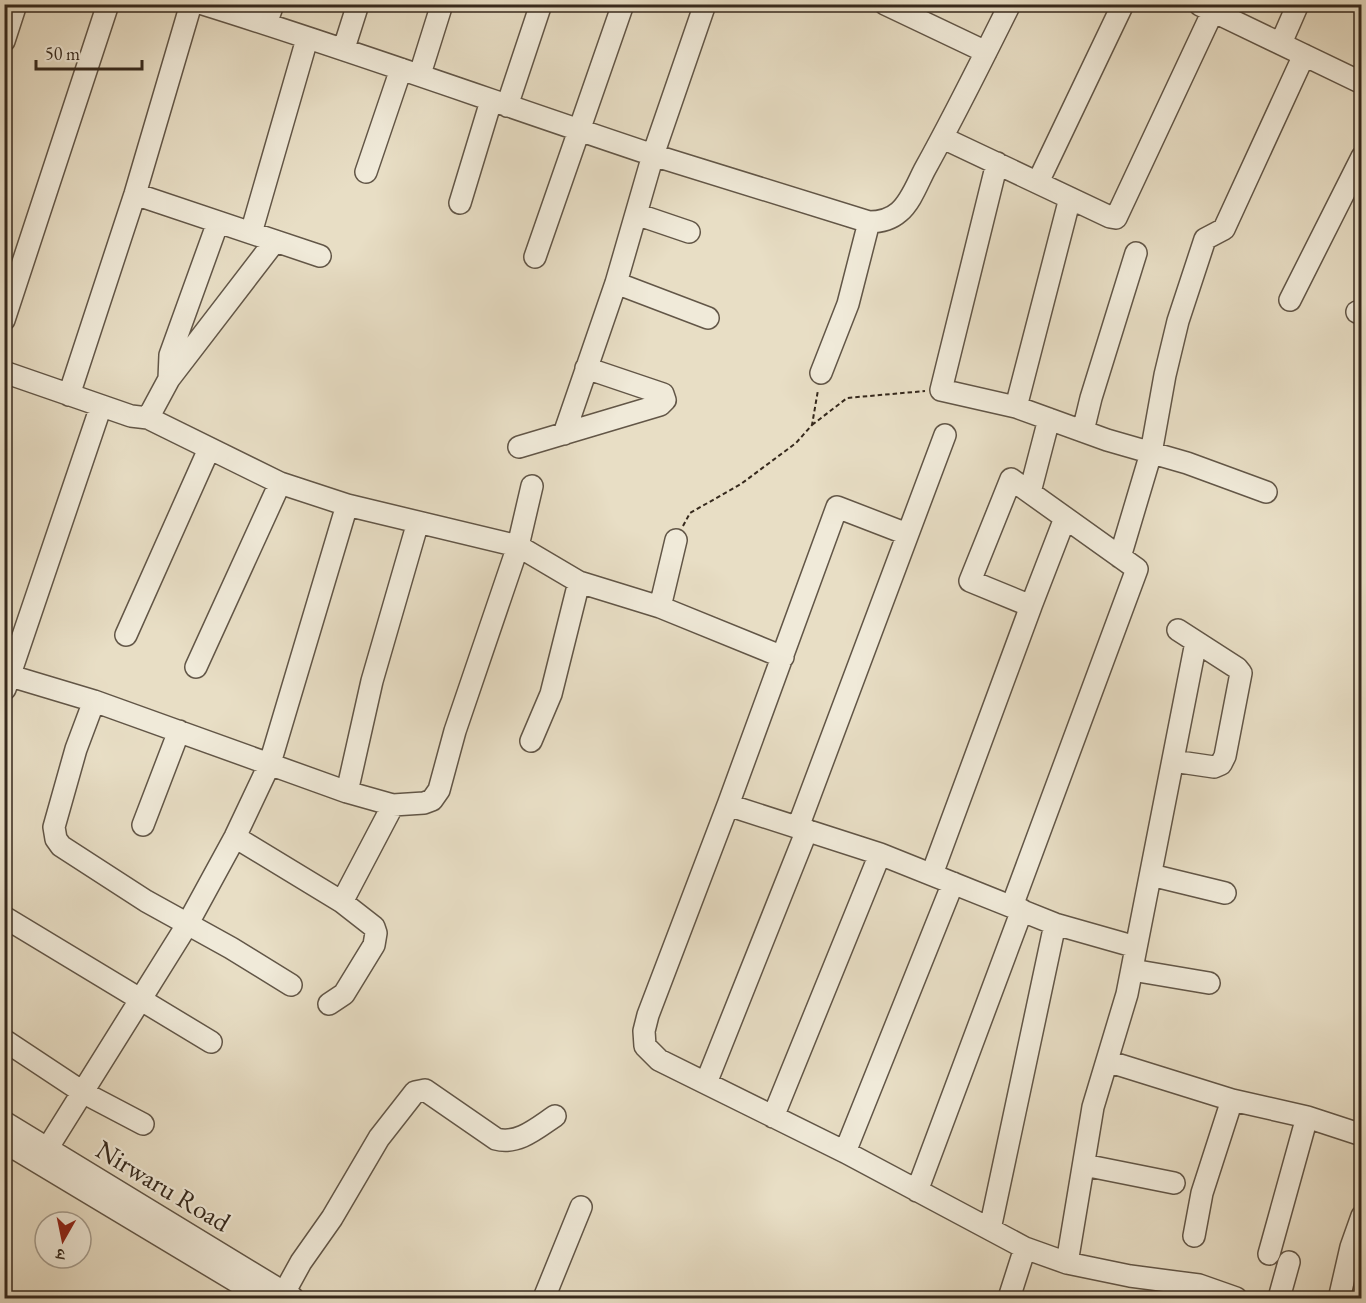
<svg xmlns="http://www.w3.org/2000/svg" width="1366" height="1303" viewBox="0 0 1366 1303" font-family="'EB Garamond','Noto Serif Devanagari',serif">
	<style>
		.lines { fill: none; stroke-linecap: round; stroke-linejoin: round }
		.minor-casing { stroke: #625647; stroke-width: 24 }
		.path { stroke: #36291d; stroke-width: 2; stroke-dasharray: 4.5 3; stroke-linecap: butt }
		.minor { stroke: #f0ead9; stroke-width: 21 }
		.labels { text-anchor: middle; stroke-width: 4.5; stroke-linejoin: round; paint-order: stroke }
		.street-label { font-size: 27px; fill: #36291d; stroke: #f0ead9 }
	</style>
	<rect width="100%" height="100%" fill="#e8dec5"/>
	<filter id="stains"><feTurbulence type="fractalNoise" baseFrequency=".00333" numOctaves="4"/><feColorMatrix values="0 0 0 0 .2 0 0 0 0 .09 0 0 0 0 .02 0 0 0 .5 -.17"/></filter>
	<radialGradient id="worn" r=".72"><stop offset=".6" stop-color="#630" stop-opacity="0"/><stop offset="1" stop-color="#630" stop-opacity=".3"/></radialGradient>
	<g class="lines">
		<defs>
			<path id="minor" d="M203,4C354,51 503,105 653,155L616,283L564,434
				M705,4L653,155L869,222C880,222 890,220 899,212C911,202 918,182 925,169C955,115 982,60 1010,4
				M885,4L986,52
				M1200,5L1362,83
				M266,24L273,4
				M4,41L16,4
				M1281,43L1298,4
				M344,48L358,4
				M420,74L442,4
				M507,106L541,4
				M943,138L1110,217L1116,218L1213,11
				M997,163L941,390L1016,407L1107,440L1187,463L1266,492
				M366,172L401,69
				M1038,182L1123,4
				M135,194L320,256
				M460,203L491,101
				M636,214L689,232
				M251,233L307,39
				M535,257L623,4
				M616,283L708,318
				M1290,300L1362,157
				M1357,312L1362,314
				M4,320L108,4
				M4,372L131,416L148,418L169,379L275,241
				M821,373L848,304L869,222
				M169,379L170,355L218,222
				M69,395L135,194L191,4
				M1016,407L1070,198
				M148,418L280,483L347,505L518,546L579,582L660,607L783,657
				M1083,431L1091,398L1136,253
				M519,447L660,405L665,400L663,394L586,368
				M1030,492L1049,419
				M1120,557L1151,453L1165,375L1178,321L1205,239L1224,229L1304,55
				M660,607L676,540
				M126,635L209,449
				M1196,642L1127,994L1093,1107L1067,1263L1130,1276L1199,1285L1236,1298
				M196,667L280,483
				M4,674L94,701L347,792L393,805L342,902L235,837
				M5,689L101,406
				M94,701L76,749L54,827L56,839L61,846L146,901L231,948L291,985
				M531,741L551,694L579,582
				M1173,761L1214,767L1221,764L1225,756L1241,673L1237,668L1178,630
				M347,792L372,681L418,522
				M393,805L424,803L432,800L439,790L455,731L518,546L532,486
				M728,805L837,507L907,534
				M143,825L179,731
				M798,827L945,435
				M932,874L1031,606
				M1151,875L1225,893
				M1012,906L1137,569L1011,479L970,581L1031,606L1065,518
				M4,917L211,1042
				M1132,970L1209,983
				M329,1004L344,994L374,945L376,933L374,927L342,902
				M4,1040L84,1093L143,1124
				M1107,1061L1232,1100L1307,1117L1362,1135
				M706,1083L807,830
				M773,1117L880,854
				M4,1122L293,1298
				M4,1142L264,1298
				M47,1149L187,925L235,837L270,763L347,505
				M845,1152L953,883
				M1084,1165L1174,1183
				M917,1191L1022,910
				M990,1229L1055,924
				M1194,1236L1202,1193L1232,1100
				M1025,1248L1067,1263
				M1269,1254L1307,1117
				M284,1293L301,1262L332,1218L379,1138L415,1092L425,1090L496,1139C518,1145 537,1128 555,1116
				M544,1298L581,1207
				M1009,1298L1025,1248L845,1152L659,1060L645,1046L644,1031L648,1015L728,805L880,854L1055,924L1136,947
				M1279,1298L1289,1262
				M1343,1298L1340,1295L1351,1247L1362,1216"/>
		</defs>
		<use href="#minor" class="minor-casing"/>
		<path class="path" d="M812,425L847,398L925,391
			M683,526L690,513L741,484L796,443L812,425L818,390"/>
		<use href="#minor" class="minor"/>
	</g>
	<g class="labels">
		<g class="street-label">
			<text transform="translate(163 1186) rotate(31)" y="9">Nirwaru Road</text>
		</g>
	</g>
	<rect width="1366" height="1303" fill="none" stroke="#e8dec5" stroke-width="24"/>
	<rect x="6" y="6" width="1354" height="1291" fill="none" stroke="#36291d" stroke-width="3"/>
	<rect x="12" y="12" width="1342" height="1279" fill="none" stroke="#36291d" stroke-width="1.5"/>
	<g transform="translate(63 1240) rotate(189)"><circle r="28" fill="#f0ead9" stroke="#a69d8e" stroke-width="1.5"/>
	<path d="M0-4.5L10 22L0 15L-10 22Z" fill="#8f2418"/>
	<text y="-9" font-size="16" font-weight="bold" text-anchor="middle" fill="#36291d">उ</text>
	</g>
	<path d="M36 60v9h106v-9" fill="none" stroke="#36291d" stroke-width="3"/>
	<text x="45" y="60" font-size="18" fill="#36291d" stroke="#f0ead9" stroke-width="4.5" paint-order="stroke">50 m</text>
	<rect width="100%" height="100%" filter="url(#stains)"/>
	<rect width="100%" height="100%" fill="url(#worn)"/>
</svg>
